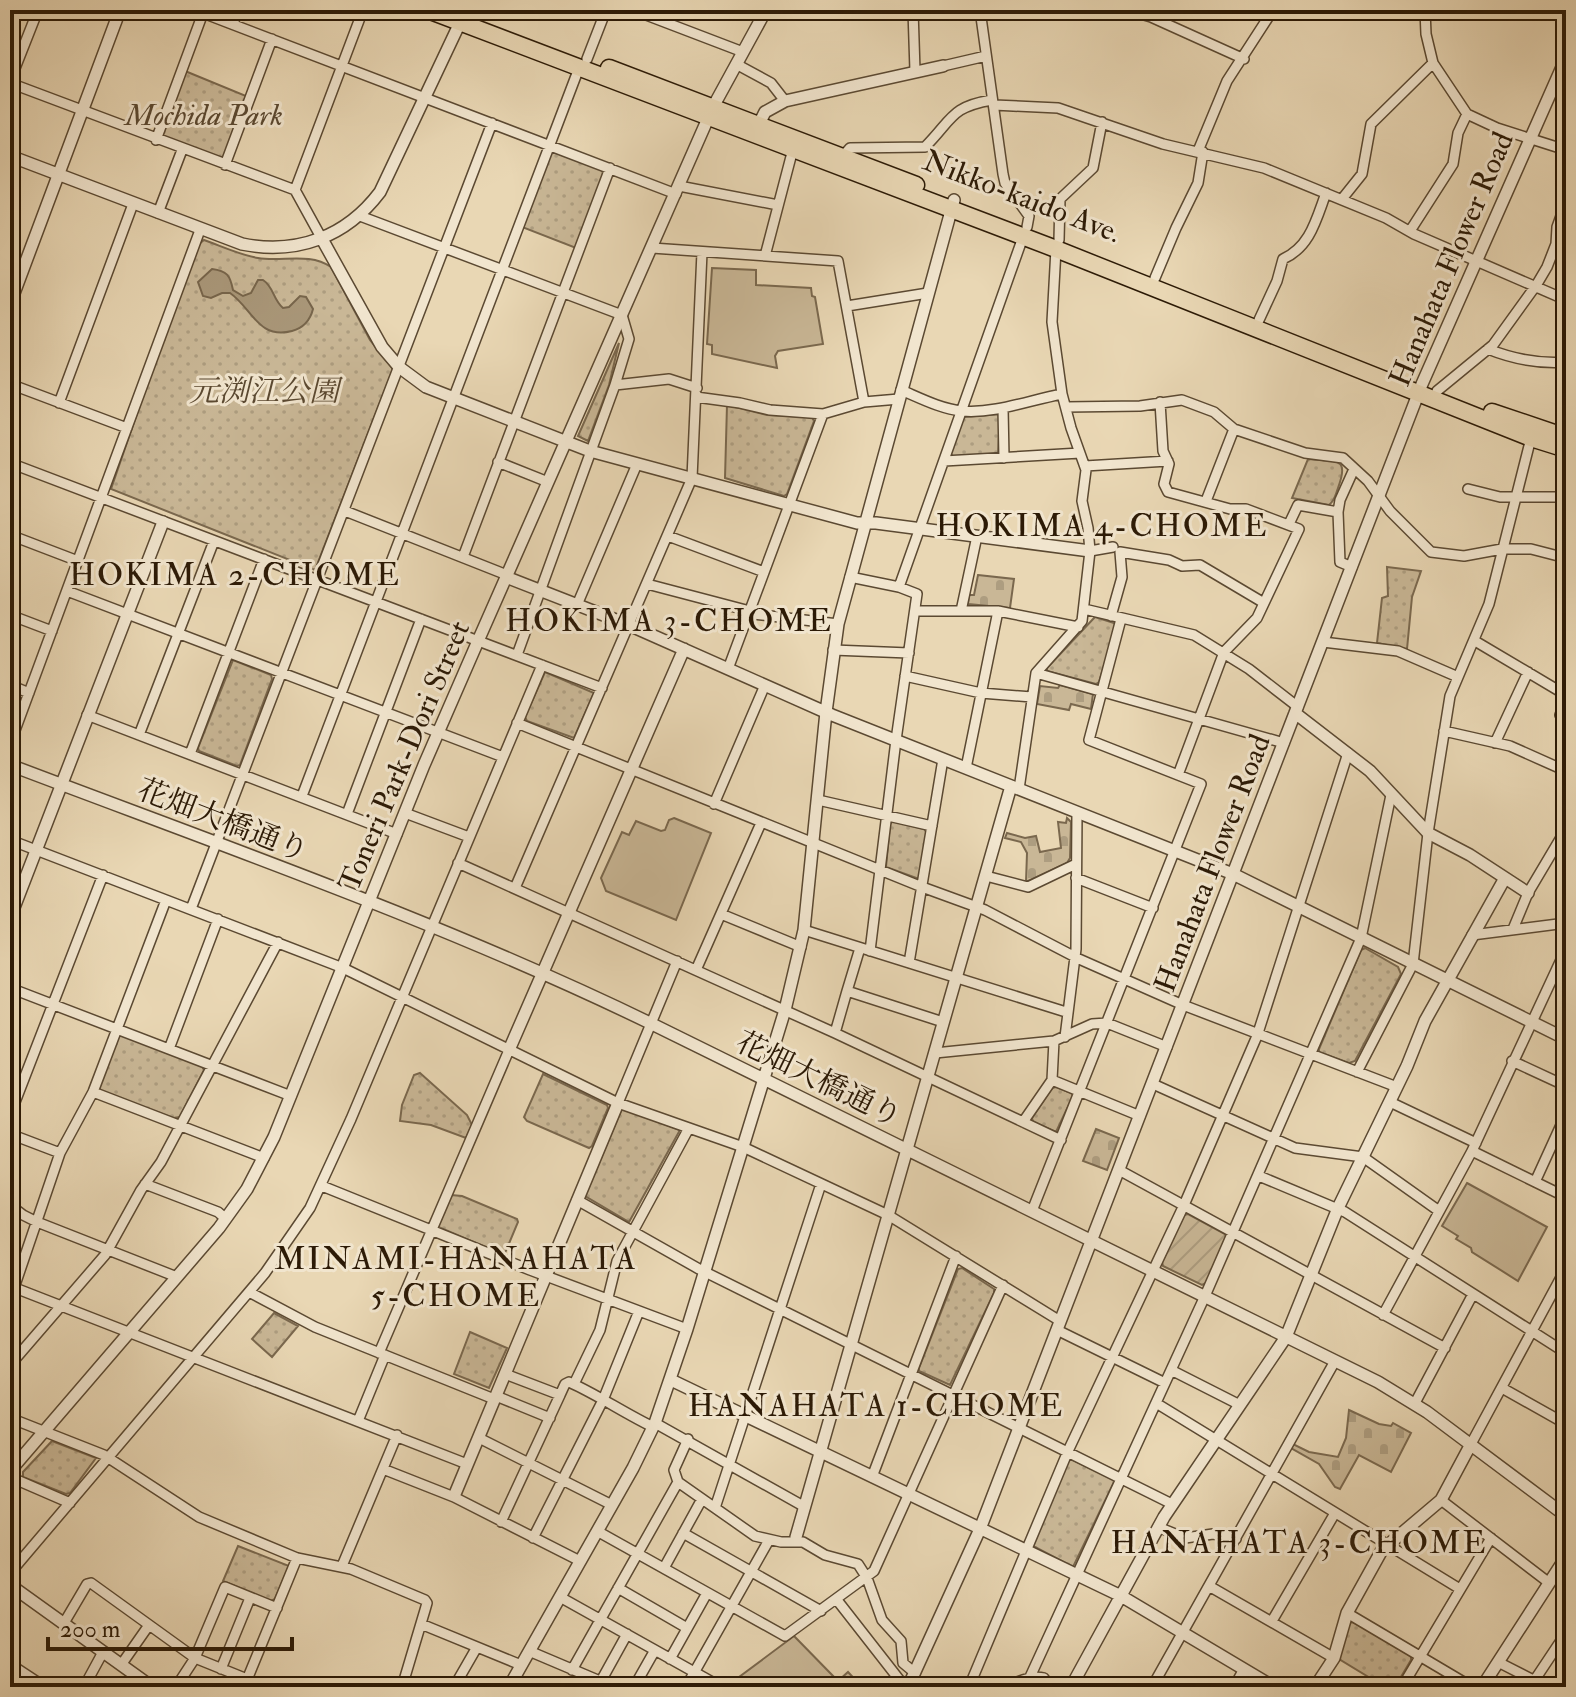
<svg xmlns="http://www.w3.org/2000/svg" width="1576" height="1697" viewBox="0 0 1576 1697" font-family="'IM FELL Double Pica','Noto Serif JP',serif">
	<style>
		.grass { fill: url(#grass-dots); stroke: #7a684e; stroke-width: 2 }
		.cemetery { fill: url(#cemetery-stones); stroke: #7a684e; stroke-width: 2 }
		.garden { fill: url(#garden-furrows); stroke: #7a684e; stroke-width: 2 }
		.pitch { fill: #c9b796; stroke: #7a684e; stroke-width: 2 }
		.water { fill: #a99779; stroke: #77654b; stroke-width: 2 }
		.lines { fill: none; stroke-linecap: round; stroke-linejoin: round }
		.minor-casing { stroke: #5b4932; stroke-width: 12 }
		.tertiary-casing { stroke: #5b4932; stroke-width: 14 }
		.trunk-casing { stroke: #2c1a06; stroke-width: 19 }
		.minor { stroke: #f1e5ce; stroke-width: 9 }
		.tertiary { stroke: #f1e5ce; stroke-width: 11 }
		.trunk { stroke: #e9d7b4; stroke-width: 16 }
		.labels { text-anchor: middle; stroke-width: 6; stroke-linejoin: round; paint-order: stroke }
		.park-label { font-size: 30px; font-style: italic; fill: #5b4931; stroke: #f1e5ce }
		.street-label { font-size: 30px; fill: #2c1a06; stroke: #f1e5ce }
		.neighbourhood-label { font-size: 32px; letter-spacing: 2px; fill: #2c1a06; stroke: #f1e5ce }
	</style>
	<defs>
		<pattern id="grass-dots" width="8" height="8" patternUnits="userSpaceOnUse" patternTransform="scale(2)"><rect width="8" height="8" fill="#c9b796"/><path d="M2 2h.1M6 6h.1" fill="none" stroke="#ad9d80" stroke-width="1.8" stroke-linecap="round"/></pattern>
		<pattern id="cemetery-stones" width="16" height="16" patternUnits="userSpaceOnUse" patternTransform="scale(2)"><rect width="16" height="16" fill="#c9b796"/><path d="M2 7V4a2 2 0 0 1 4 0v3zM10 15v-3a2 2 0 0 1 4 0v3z" fill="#ad9d80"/></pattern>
		<pattern id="garden-furrows" width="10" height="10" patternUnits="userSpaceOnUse" patternTransform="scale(2)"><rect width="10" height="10" fill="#c9b796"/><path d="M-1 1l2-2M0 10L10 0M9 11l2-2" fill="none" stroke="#ad9d80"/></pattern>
	</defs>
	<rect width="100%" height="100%" fill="#e9d7b4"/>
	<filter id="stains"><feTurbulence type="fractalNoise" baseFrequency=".0025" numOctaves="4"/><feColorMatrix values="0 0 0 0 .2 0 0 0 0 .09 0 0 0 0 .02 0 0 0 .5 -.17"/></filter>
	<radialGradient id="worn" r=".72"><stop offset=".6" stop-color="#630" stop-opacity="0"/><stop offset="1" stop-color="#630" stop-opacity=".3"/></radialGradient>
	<path class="grass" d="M185,71L246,96L224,157L220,158L165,140L161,134Z
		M554,152L602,170L603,174L576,248L522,227L549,155Z
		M204,240C221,246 240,255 258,258C283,262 309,252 331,267L370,340L393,369L315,570L111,489L194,248Z
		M619,343L609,385L588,441L578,436Z
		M727,405L767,415L812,417L814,421L787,494L784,496L725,478Z
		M1000,414L998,454L954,457L950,454L964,417Z
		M1308,459C1336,462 1350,456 1338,488C1335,496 1335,500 1329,505L1292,498Z
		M1387,567L1421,571L1412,597L1407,649L1377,643L1382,598L1388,596Z
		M1095,617L1114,623L1116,626L1099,682L1096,684L1047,671V668Z
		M233,660L271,675L272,679L240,765L237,766L199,751L198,748Z
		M545,672L594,693L574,738L527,721L525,717Z
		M893,821L924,829L927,833L919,879L886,867L890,824Z
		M1365,948L1398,967L1401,974L1355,1061L1349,1063L1319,1052V1049L1361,950Z
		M122,1035L202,1066L204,1070L180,1117L173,1118L101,1091L99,1086L118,1036Z
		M420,1073L467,1115L472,1125L466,1138L431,1125L400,1121L402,1105L414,1075Z
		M543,1074L607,1105L608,1108L592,1146L589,1148L527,1121L524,1117Z
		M1056,1087L1071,1093L1073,1096L1056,1132L1033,1122L1032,1118L1052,1088Z
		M622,1108L680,1130L629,1222L585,1196Z
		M451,1195L462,1196L517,1219L518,1222L505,1253L502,1254L436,1226Z
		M962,1268L994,1289V1293L950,1385L919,1371V1368L958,1269Z
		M274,1313L298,1326L272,1357L252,1339Z
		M470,1332L507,1348L489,1388L454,1374Z
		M52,1441L96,1458L70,1493L66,1494L23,1477V1472Z
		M1071,1459L1113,1479L1114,1482L1073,1567L1033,1546L1068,1460Z
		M238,1546L289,1566L275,1599L271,1601L223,1581Z
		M1353,1622L1411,1656V1660L1395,1687H1385L1339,1659L1349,1623Z"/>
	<path class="cemetery" d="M978,575L1014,579L1010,608L968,604L969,595H974Z
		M1060,685L1093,694L1091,709L1071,704L1069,710L1037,704L1040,686L1058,688Z
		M1067,818L1071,822L1070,858L1067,863L1026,882L1027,853L1021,842L1005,838L1007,833L1025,838L1036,836L1040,852L1061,848L1058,822L1066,823Z
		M1096,1129L1119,1138L1107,1170L1083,1161Z
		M1349,1410L1379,1424L1391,1426L1393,1423L1411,1433L1391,1472L1359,1455L1340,1489L1335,1487L1319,1464L1291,1448L1293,1444L1309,1452L1338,1457L1346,1438Z"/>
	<path class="garden" d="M1188,1214L1225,1234L1226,1237L1206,1283L1202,1285L1163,1266L1162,1262L1184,1215Z"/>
	<path class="pitch" d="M712,268L756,270V285L811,288L812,296L815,297L823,344L778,351L775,356L777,368L712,354V345L707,344Z
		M674,818L711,833L676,920L606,891L601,878L622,832L629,835L636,821L661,831L665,830L669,820Z
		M1467,1183L1547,1227L1518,1281L1472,1252L1471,1248L1456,1239L1458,1236L1442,1226Z
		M794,1636L838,1681L848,1672L862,1687H737L731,1683Z"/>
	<path class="water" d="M212,269C227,271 230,275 233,290L243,296L251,293L258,280H263C274,287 273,300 283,308L289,307L300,296L306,297L313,309C310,321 303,328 292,331C258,340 252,308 230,293H222L211,298L203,296L198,282Z"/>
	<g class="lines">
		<defs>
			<path id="minor" d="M195,10L676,194
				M633,10L743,52
				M913,10L915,71
				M980,10L1003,174L1005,183L1029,216L1027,227
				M1127,10L1151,17L1244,59
				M1425,10L1426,34L1433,63L1467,114L1497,128L1566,150
				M233,24L238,10
				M587,59L606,10
				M736,64L771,83L785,101
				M943,66L986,56
				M10,81L38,10
				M10,83L295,190L322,239
				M994,105L1058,108L1163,144L1264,168L1386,218L1414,234L1564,299
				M156,140L203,13
				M1198,151L1227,81L1273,10
				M843,156L850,148L925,147C953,119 950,107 992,100
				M225,165L272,39
				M679,186L778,205
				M295,190L363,10
				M1342,199L1362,174L1371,124L1433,63
				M158,213L182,150
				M360,216L622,315L629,339L615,385L517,655
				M1410,231L1453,164L1458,133L1467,114
				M1059,240L1060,199L1093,168L1102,122
				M652,248L838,261L864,402
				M765,256L793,149
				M1155,278L1176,228L1198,183L1203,152
				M1565,297L1566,317
				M847,306L928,293
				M1259,320L1277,281L1283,259C1310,247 1316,220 1326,193
				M1488,349C1513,359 1539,364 1566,362
				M10,384L127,428
				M615,385L669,379L697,388
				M901,390C920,398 941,409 962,411C994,414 1030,400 1062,394
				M1437,391L1493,345L1537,284L1547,267L1556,244L1557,227L1566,202
				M696,397L740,403L770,410L823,414L864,402L899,399
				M1160,402L1163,451L1169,464L1164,484L1168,492L1230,509H1246L1299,529L1257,618L1224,652L1178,775
				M59,403L133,204
				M1066,407L1140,406L1182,400L1214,412L1234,429L1305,453L1343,458L1368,481L1390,511L1431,552L1464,556L1502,549H1531L1566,558
				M1003,408L1004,458
				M944,461L1080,453
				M498,462L548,482
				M10,463L602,688
				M1085,466L1168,461
				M1468,489L1500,497H1566
				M1206,501L1234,429
				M345,511L507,575
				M1289,524L1298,505L1338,512
				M10,535L78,561
				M668,536L764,572
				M1090,551L1113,547
				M463,557L610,168
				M1352,567L1340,562L1338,512L1340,500L1354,469
				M850,577L899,587L917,594L896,740L870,951
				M647,584L746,610L753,614L838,624
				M899,587L1023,237
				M67,591L503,757
				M577,605L637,464
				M1084,609L1194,635L1249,669L1298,707
				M915,611H998L1078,627
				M961,611L977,536
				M10,615L52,631
				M1111,616L1122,577L1120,552L1169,560L1182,566L1200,565L1264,603
				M1475,641L1566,695
				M1323,642L1398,651L1458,677
				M833,650L909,653
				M728,669L823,414
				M1036,673L1284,743
				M905,676L981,693L1032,697
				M10,685L29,693
				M87,715L397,834
				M1560,715L1566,699
				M517,723L922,887L985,910L1079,959L1183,1005L1397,1087
				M1444,731L1510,746L1566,771
				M139,735L214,541
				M1495,743L1528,672
				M10,744L200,230
				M190,754L264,559
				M966,768L998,611
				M1019,789L1036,673L1082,621L1090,551L1088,528L1082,501L1086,470L1071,428L1062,394L1052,322L1056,249
				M302,796L579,68
				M818,800L932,826
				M714,804L765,685
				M405,813L469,837
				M347,814L421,619
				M10,840L343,968L618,1103L743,1147L888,1215L1060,1321
				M458,863L835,1033L1061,1140
				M986,876L1028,887L1076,864
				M1076,878L1153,908
				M515,888L692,478L702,252
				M191,909L492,123
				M721,914L801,947
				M1513,929L1528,893L1566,829
				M804,930L1066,1012
				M1472,935L1566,923
				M860,948L847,991L943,1022
				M909,963L943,759
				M696,970L761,823
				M10,988L291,1096
				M835,1033L847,991
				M1065,1037L1076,949L1077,812
				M169,1049L218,919
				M935,1053L1054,1041L1092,1024L1107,1023L1167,1047
				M1512,1061L1566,1086
				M1357,1072L1413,964L1428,833L1450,696L1489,604L1531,438
				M1052,1080L1140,1116
				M1153,1084L1295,1148L1363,1157L1439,1211
				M93,1092L264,1158
				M1390,1102L1476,1143
				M618,1103L677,961
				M10,1115L103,875
				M1023,1122L1052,1080L1054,1041
				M10,1134L60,1153
				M1472,1151L1566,1197
				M1119,1170L1445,1348
				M1259,1176L1345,1212L1566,1353
				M1535,1182L1566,1114
				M145,1184L218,1212L226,1219
				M322,1186L530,1270L687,1329
				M577,1200L699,1269L1172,1504
				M10,1205L23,1215L37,1222L177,1277
				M1032,1211L1201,784L1089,740L1121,619
				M10,1286L467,1464
				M14,1288L60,1153L93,1092L166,900
				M249,1292L315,1327L494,1399
				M1383,1315L1472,1151L1566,949
				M1057,1330L1165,1383
				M379,1353L509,1050
				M10,1365L105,1255L141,1190L161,1162L278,942
				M1171,1370L1240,1405
				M505,1374L560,1395L565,1384L569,1382C598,1395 624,1413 653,1427
				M574,1384L600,1330L617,1261L689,1128
				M1502,1388L1566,1424
				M496,1396L550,1418
				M1156,1403L1460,1589
				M1415,1403L1473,1294
				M10,1418L104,1455L199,1517L297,1558L351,1569L425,1600L427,1603L425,1610L402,1687
				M358,1421L385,1355
				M655,1423L805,1507
				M479,1438L612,1505
				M688,1439L674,1470L678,1482L755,1536L781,1542H803L825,1555L858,1564L867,1578L882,1620L901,1641L903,1663L915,1673
				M1471,1444L1566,1268
				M383,1469L454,1497L580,1561
				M10,1477L70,1503
				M872,1477L956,1256
				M1441,1500L1548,1582
				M715,1508L821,1184
				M501,1522L560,1395
				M1158,1527L1185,1538L1213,1534L1236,1539
				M597,1531L785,1636L874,1571L1003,1285
				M683,1533L821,1611
				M533,1538L603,1400L639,1311
				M342,1566L397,1435
				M664,1568L702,1499
				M10,1573L265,1273L310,1208L351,1119L542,665
				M1209,1586L1334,1658
				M618,1588L687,1628
				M560,1597L721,1687
				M837,1600L905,1687
				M1347,1613L1472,1687
				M1272,1621L1335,1513
				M64,1623L87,1584L91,1583L195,1658L247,1679
				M421,1624L521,1665
				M529,1651L614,1687
				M670,1659L707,1593
				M1498,1662L1547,1687
				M10,1664L45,1687
				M121,1665L149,1625
				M221,1669L250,1598
				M572,1670L678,1482
				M1030,1677L1205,1296L1361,938L1391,795
				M638,1680L655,1650
				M601,1681L627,1634
				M84,1687L103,1652
				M176,1687L195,1658L225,1587L277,1608
				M244,1687L297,1558
				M454,1687L477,1647
				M634,1687L638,1680L651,1687
				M686,1687L769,1540
				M969,1687L1068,1451L1184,1205L1257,1036L1348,753
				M1005,1687C1018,1682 1030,1675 1044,1678L1048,1687
				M1152,1687L1335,1361
				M1234,1687L1244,1669
				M1402,1687L1491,1538
				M1530,1687L1566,1633"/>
			<path id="tertiary" d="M759,124L765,112L785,101L943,66
				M10,156L242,244C297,255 346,237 380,192L466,10
				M322,239L382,347L399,367L426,387L590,451L857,523H876L1090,551
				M10,304L120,10
				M506,577L629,625L832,715L1233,874L1566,1039
				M1295,713L1370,771L1428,833L1470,855L1528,893
				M10,765C226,847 444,923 652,1024L1378,1382L1427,1412L1566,1516
				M10,918L163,522
				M509,1050L684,649
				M671,1380L1121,1596L1274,1687
				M10,1471L219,1228L247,1189L274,1137L424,765L478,641L713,107L766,10
				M455,1494L618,1103
				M796,1537L1011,786
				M10,1585L152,1687
				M509,1687L633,1468L655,1423L687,1329L785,1010L804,930L826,712L838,624L954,200
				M908,1687L980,1529L1422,384L1566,58
				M1071,1687L1164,1517L1286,1337L1338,1208L1407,1066L1425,1021L1505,878
				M1315,1687L1334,1658L1347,1613L1382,1550L1441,1500L1471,1444
				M1482,1687L1566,1557"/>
			<path id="trunk" d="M428,10L1056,249L1531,438L1566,449
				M609,68L916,185
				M1492,412L1566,437"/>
		</defs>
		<use href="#minor" class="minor-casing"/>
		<use href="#tertiary" class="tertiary-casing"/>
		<use href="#trunk" class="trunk-casing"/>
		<use href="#minor" class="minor"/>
		<use href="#tertiary" class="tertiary"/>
		<use href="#trunk" class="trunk"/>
	</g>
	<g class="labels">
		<g class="park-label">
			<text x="204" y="125">Mochida Park</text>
			<text x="264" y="401">元渕江公園</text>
		</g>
		<g class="street-label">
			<text transform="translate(1022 196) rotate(21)" y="10">Nikko-kaido Ave.</text>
			<text transform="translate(1451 259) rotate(-67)" y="10">Hanahata Flower Road</text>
			<text transform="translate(404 756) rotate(-67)" y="10">Toneri Park-Dori Street</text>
			<text transform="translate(223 820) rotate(21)" y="10">花畑大橋通り</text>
			<text transform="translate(1212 863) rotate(-69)" y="10">Hanahata Flower Road</text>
			<text transform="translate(819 1079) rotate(26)" y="10">花畑大橋通り</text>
		</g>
		<g class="neighbourhood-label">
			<text x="1102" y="536">HOKIMA 4-CHOME</text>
			<text x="235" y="585">HOKIMA 2-CHOME</text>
			<text x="669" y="631">HOKIMA 3-CHOME</text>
			<text x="456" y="1269">MINAMI-HANAHATA<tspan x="456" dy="37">5-CHOME</tspan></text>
			<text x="876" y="1416">HANAHATA 1-CHOME</text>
			<text x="1299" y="1553">HANAHATA 3-CHOME</text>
		</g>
	</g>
	<rect width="1576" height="1697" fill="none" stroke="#e9d7b4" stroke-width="40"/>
	<rect x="12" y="12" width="1552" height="1673" fill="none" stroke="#2c1a06" stroke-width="4"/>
	<rect x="20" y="20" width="1536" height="1657" fill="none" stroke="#2c1a06" stroke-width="2"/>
	<path d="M48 1637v12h244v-12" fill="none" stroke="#2c1a06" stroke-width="4"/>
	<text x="60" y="1637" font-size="24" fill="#2c1a06" stroke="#f1e5ce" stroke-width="6" paint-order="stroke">200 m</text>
	<rect width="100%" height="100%" filter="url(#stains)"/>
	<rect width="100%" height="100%" fill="url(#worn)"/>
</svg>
